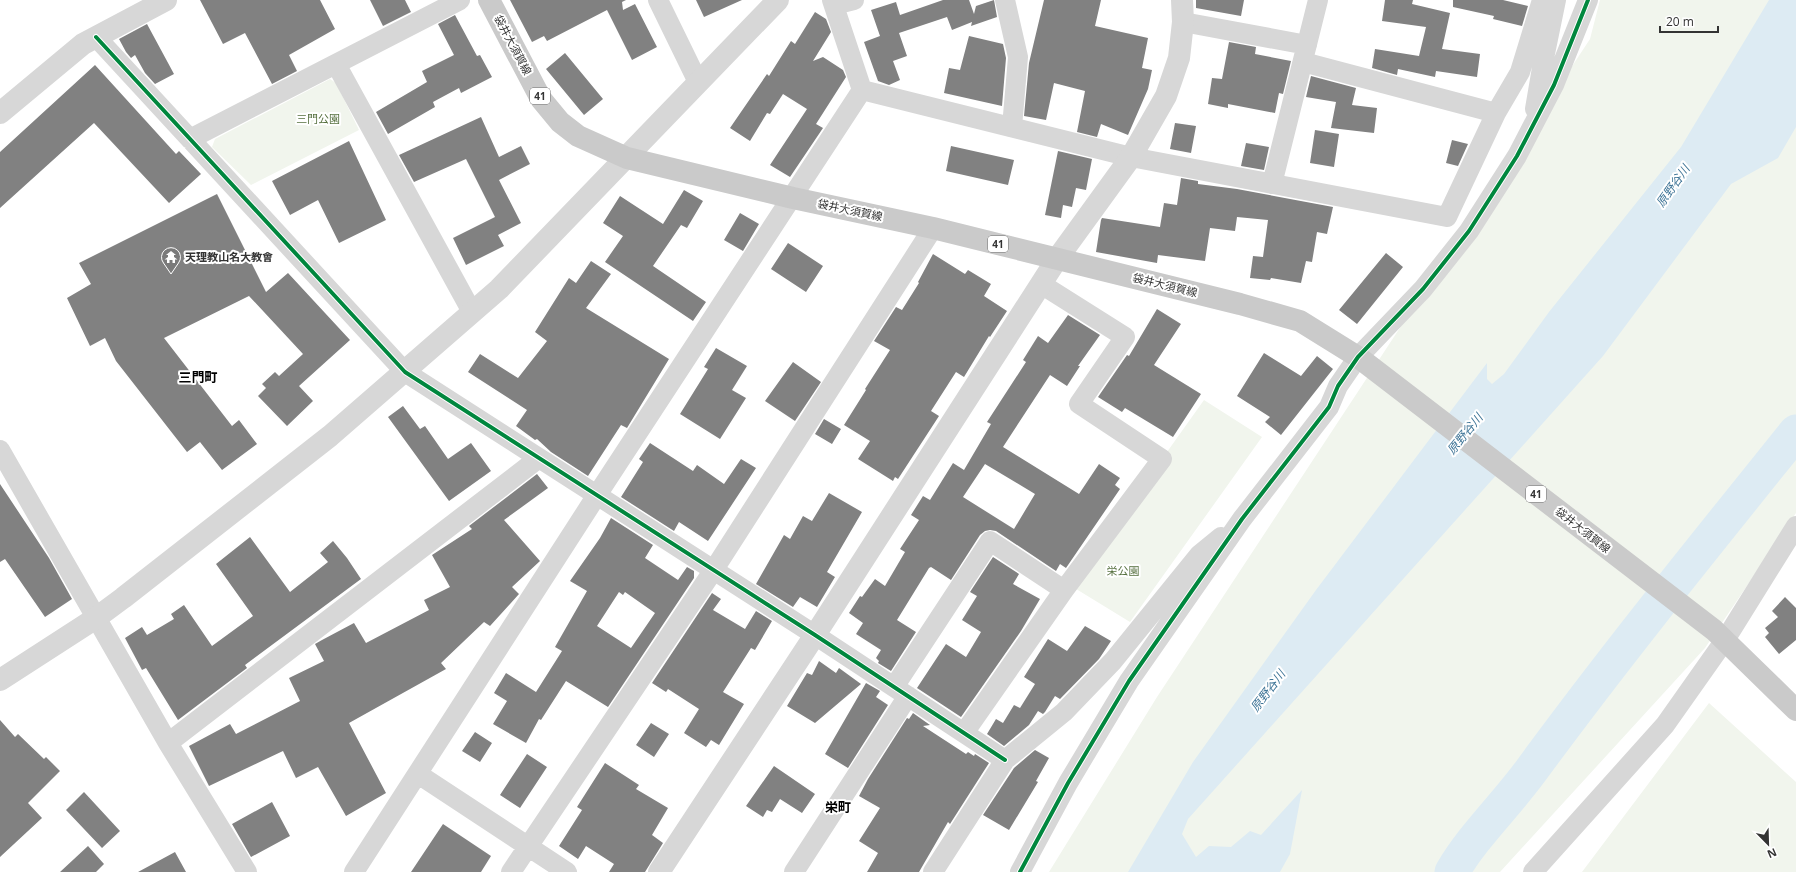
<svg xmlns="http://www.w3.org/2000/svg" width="1796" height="872" viewBox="0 0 1796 872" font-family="'Open Sans','Noto Sans JP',sans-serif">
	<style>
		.green { fill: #f1f5ed }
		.water { fill: #ddebf3 }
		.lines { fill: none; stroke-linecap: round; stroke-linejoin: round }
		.river { stroke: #ddebf3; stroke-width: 35 }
		.building { fill: #818181; fill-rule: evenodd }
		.minor { stroke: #d7d7d7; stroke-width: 20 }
		.tertiary { stroke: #d7d7d7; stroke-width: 22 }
		.primary { stroke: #cacaca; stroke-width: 22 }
		.cycleway-casing { stroke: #fff; stroke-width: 6 }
		.cycleway { stroke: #00873e; stroke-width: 4 }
		.labels { text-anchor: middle; stroke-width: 4; stroke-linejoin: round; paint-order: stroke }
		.shield { fill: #fff; stroke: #707070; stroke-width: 1 }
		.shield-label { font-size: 10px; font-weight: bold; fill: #333 }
		.street-label { font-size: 11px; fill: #333; stroke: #fff }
		.park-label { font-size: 11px; fill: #56703f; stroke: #fff }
		.poi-label { font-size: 11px; font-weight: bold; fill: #333; stroke: #fff; text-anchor: start }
		.water-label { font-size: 12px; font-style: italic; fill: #3f7597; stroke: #fff }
		.quarter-label { font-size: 13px; font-weight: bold; fill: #000; stroke: #fff }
	</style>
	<rect width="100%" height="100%" fill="#fff"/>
	<path class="green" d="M1600,0H1796V513L1705,648L1500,872H1049L1157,697L1590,39Z
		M330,79L336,83L359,130L251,185L212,147L215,139Z
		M1204,400L1262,437L1130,622L1068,584L1162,459Z
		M1709,703L1796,782V872H1582Z"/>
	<path class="water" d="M1769,0H1796V127L1778,158L1731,184L1603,356L1188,819L1182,834L1196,857L1209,846L1231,847L1250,831L1261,835L1302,790L1290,854L1280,872H1128L1193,762L1316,590L1487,363V379L1492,384L1504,374L1549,312L1681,147Z"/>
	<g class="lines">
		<path class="river" d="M1452,872C1473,836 1505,806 1530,772C1615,656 1706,544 1796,432"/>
	</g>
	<path class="building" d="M200,0H320L335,29L289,55L297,71L272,84L245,33L223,44Z
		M370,0H405L411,12L383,26Z
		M510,0H626L622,2L623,10L635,4L657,47L632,60L607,10L547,41L544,36L532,42Z
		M696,0H742L704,17Z
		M943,0H969L974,14L976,6L994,0L997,17L971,26L972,22L952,30L947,17L899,33L907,56L893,61L900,80L889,85L878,81L864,42L880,36L871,10L896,2L900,15Z
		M1044,0H1101L1095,26L1148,38L1142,68L1152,70L1148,89L1128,135L1101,124L1097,137L1077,132L1085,91L1054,83L1046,120L1024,116L1029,63Z
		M1196,0H1244L1241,16L1196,8Z
		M1385,0H1413L1412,4L1450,13L1442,49L1480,54L1477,77L1436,71L1435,77L1398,69L1397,75L1372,68L1375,49L1419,56L1426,27L1382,21Z
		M1453,0H1503L1528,6L1522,26L1493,19L1494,16L1453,7Z
		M815,12L826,19L831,32L813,61L823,57L843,70L846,77L816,124L823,128L790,177L770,165L807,109L783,94L770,114L767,113L750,141L730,128L767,74L769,76L791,41L795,44Z
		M455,15L477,56L480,55L492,77L461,93L459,88L433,102L435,107L388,134L376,112L427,82L422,71L454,55L438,24Z
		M147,24L174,74L155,84L145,73L135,55L131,58L126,52L119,39Z
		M969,36L1003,44L1006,58L1002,106L944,93L949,68L960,70Z
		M1229,42L1256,47L1255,54L1291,61L1283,94L1279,93L1275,113L1228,104V108L1208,104L1212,78L1222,79Z
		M565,53L603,99L584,115L546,69Z
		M95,65L176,154L179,151L201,174L169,203L94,123L0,208V152Z
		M1311,76L1356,88L1352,105L1377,108L1374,133L1331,128L1336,102L1306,97Z
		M481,117L499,157L521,146L530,164L499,180L521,223L498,235L504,246L466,265L453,238L495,217L466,159L414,182L399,155Z
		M1175,123L1196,126L1191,153L1170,149Z
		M1315,130L1339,134L1334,167L1310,163Z
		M1452,140L1468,144L1458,166L1446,163Z
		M349,141L386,220L339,243L318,200L290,215L272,181Z
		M1246,143L1269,147L1264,170L1241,166Z
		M951,146L1014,160L1008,185L946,171Z
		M1058,151L1092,159L1086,190L1076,188L1072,207L1063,205L1061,218L1045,215Z
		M1181,178L1198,181V184L1237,189L1333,207L1327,234L1317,232L1312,262L1306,261L1301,283L1271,278L1270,280L1250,278L1253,256L1263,257L1268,220L1237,217L1235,231L1210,228L1205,261L1158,255L1157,263L1096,252L1101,220L1102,218L1160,227L1164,203L1177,205Z
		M684,190L703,201L687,228L681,225L653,266L706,302L693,321L605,262L623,236L603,223L620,196L663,224Z
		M217,194L266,292L288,273L350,340L299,386L313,401L287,426L258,396L266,388L262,384L275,372L279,376L303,354L249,296L164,338L232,426L239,420L257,444L222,470L200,442L187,452L116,361L105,338L90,346L67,298L91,284L79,263Z
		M740,213L759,224L743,251L724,240Z
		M788,243L823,266L806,292L771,269Z
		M1386,253L1403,267L1357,324L1339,310Z
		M933,254L965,274L968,270L991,284L984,296L1007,311L990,337L989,336L964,377L956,372L931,411L939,416L898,479L895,477L893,481L858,459L870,441L844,425L866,390L865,389L890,350L874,341L896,307L902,310L919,283L918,282Z
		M591,261L611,274L586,308L669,359L627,428L621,425L588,476L551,452L537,439L535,440L516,426L527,410L468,372L480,354L518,378L547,341L535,332L569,278L576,283Z
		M1157,309L1181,324L1154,365L1201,394L1173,437L1125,408L1122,412L1098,397L1127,355L1129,356Z
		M1068,315L1100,335L1078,366H1080L1067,386L1050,375L1003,447L1079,494L1099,464L1120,478L1115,485L1120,489L1066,568L1060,564L1056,571L996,531L990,530L985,531L980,535L951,580L931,567L929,568L897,620L916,632L891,671L878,663L879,661L876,658L881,650L856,634L863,623L849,613L860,596L862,597L875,579L885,586L905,552L900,549L919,520L911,515L923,496L930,500L953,463L964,470L991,424L987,422L1026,362L1023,360L1038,336L1048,343ZM985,464L1035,494L1014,529L963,497Z
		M716,348L747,366L732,390L746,398L720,439L680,414L708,369L704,367Z
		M1264,353L1301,376L1317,356L1333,369L1281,435L1265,422L1270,417L1237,396Z
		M793,362L821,382L795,421L765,401Z
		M403,406L420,429L425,426L448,459L471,443L491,471L449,501L388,417Z
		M824,419L841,429L832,444L815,434Z
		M650,443L693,471L697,465L724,484L741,459L756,468L708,541L679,522L674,531L621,497L643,462L639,459Z
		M537,474L548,488L504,520L540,561L512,587L519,594L490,626L484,622L441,663L446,669L349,723L386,793L346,816L318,767L296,778L283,751L209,786L189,746L230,724L236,734L300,701L289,678L324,661L315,644L322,640L354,623L366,643L429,610L424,600L450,587L432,555L472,529L469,526Z
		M0,484L49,558L72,599L45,617L5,559L0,562Z
		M829,493L862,512L827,572L835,577L817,607L800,597L793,607L756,584L784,535L790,539L803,516L812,521Z
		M611,518L653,545L645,558L678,580L687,567L694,571V578L608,707L566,681L541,720L539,719L526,743L493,724L507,701L494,693L506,673L536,692L562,651L555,647L587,591L570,581L600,538ZM619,592L623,595L625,592L655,613L631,648L597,626Z
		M250,537L290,592L328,562L320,553L333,541L347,558L361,579L245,665L247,668L178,720L146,668L142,670L125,638L142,627L147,635L174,619L171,614L184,605L212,646L253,616L216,564Z
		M993,557L1019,574L1013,584L1040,599L1021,631L961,717L917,688L946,644L966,657L981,632L962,620L977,596L970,592Z
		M712,593L721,599L713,610L745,629L756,611L772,621L755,650L751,648L723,692L744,704L719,745L711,740L706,747L684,733L699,709L668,689L666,692L652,683Z
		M1785,597L1796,608V640L1779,654L1765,637L1769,633L1765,628L1778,617L1772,611Z
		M1085,626L1111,641L1099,659L1060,699L1055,696L1045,712L1043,714L1038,711L1029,725L1004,746L987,734L996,719L1003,723L1014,705L1020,708L1035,684L1024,677L1048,639L1067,651Z
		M819,661L836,673L839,668L861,684L815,723L787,706L807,673L812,675Z
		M866,683L880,691L876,697L888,705L848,768L825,754Z
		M913,713L930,725L923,726L966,754L968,752L974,756L975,754L989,763L950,824L948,822L919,872H867L878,853L859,841L880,808L859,796L868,779L907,718L909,719Z
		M0,720L15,737L18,734L44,759L46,757L60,771L28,803L42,818L0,857Z
		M651,723L669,734L654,757L636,745Z
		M475,732L492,743L480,762L462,751Z
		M1035,750L1049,758L1036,781L1038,782L1009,830L983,815L1014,768Z
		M527,754L547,767L520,808L500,795Z
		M605,763L639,785L636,789L668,808L652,835L663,843L645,872H609L614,864L586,846L578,859L559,846L582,810L577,807Z
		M774,766L815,794L802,813L780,799L772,812L767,810L763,817L746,806Z
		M84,792L120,831L102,848L66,810Z
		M272,802L290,836L251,857L232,824Z
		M443,824L491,856L481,872H411Z
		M88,846L104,864L96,872H60Z
		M175,852L186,872H138Z"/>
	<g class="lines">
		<path class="minor" d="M658,0L698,82
			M832,0L862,90
			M1005,0L1018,57L1012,127
			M834,5L854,0
			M1183,22L1307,45
			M96,37L405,372L815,635L1005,760
			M1303,62L1496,113
			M336,64L472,312
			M862,90L1131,157L1447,217L1496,113L1520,72L1542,0
			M1535,109L1542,68L1556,0
			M190,139L460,0
			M1272,184L1318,0
			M0,450L168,743L247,872
			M894,687L990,541L1064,590
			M964,733L1064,590L1162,459L1079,404L1125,337L1041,284
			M168,743L539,458
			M418,774L567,872
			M354,872L597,495L862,90
			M511,872L713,571L933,228
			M794,872L908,696
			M933,872L1005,760L1064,712L1113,661L1199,555L1221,537
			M1020,872L1068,783L1129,681L1242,519L1329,407L1338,386L1358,357L1423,289L1469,231L1517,156L1554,85L1588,0
			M1533,872L1665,725L1725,640L1796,526"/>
		<path class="tertiary" d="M0,113L83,44L166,0
			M0,680L96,618L123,598L330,436L499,289L778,0
			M659,872L815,635L1057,259L1131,157L1166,96L1179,58L1183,22L1182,0"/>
		<path class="primary" d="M489,0L541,99L560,122L578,136L627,158L793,198L933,228L1240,304L1300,321L1358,357L1714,630L1796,710"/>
		<defs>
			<path id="cycleway" d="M96,37L405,372L815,635L1005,760
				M1020,872L1068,783L1129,681L1242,519L1329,407L1338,386L1358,357L1423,289L1469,231L1517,156L1554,85L1588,0"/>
		</defs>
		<use href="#cycleway" class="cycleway-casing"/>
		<use href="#cycleway" class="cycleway"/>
	</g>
	<defs>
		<symbol id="temple-pin" viewBox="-11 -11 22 30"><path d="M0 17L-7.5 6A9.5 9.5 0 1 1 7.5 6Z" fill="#7a7a7a" stroke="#fff"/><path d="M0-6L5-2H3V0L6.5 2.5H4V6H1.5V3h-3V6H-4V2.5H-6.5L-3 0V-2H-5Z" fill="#fff"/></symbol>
	</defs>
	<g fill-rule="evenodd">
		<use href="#temple-pin" x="160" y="246" width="22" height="30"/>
	</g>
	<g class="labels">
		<g class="shield">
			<rect x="530" y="88" width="20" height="16" rx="3"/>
			<rect x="988" y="236" width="20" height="16" rx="3"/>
			<rect x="1526" y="486" width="20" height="16" rx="3"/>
		</g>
		<g class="shield-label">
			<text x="540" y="100">41</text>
			<text x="998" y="248">41</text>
			<text x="1536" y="498">41</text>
		</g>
		<g class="street-label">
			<text transform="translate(513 45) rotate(62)" y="4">袋井大須賀線</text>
			<text transform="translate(850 210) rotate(12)" y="4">袋井大須賀線</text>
			<text transform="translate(1165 285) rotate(14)" y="4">袋井大須賀線</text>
			<text transform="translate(1583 530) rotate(38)" y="4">袋井大須賀線</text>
		</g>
		<g class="park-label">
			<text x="318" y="123">三門公園</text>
			<text x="1123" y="575">栄公園</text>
		</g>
		<g class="poi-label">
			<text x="185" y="261">天理教山名大教會</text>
		</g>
		<g class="water-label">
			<text transform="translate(1673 186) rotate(-55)" y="4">原野谷川</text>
			<text transform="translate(1465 434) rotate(-51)" y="4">原野谷川</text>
			<text transform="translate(1268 691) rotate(-53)" y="4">原野谷川</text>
		</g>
		<g class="quarter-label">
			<text x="198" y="382">三門町</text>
			<text x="838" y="812">栄町</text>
		</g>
	</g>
	<g transform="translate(1768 844) rotate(157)" stroke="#ffffff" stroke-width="3" paint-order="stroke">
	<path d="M0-3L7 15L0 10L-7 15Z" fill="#333333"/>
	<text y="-6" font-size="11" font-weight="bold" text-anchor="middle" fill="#333333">N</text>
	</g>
	<path d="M1660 26v6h58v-6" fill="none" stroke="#333333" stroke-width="2"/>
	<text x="1666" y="26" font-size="12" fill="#333333" stroke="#ffffff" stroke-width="3" paint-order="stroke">20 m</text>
</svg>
